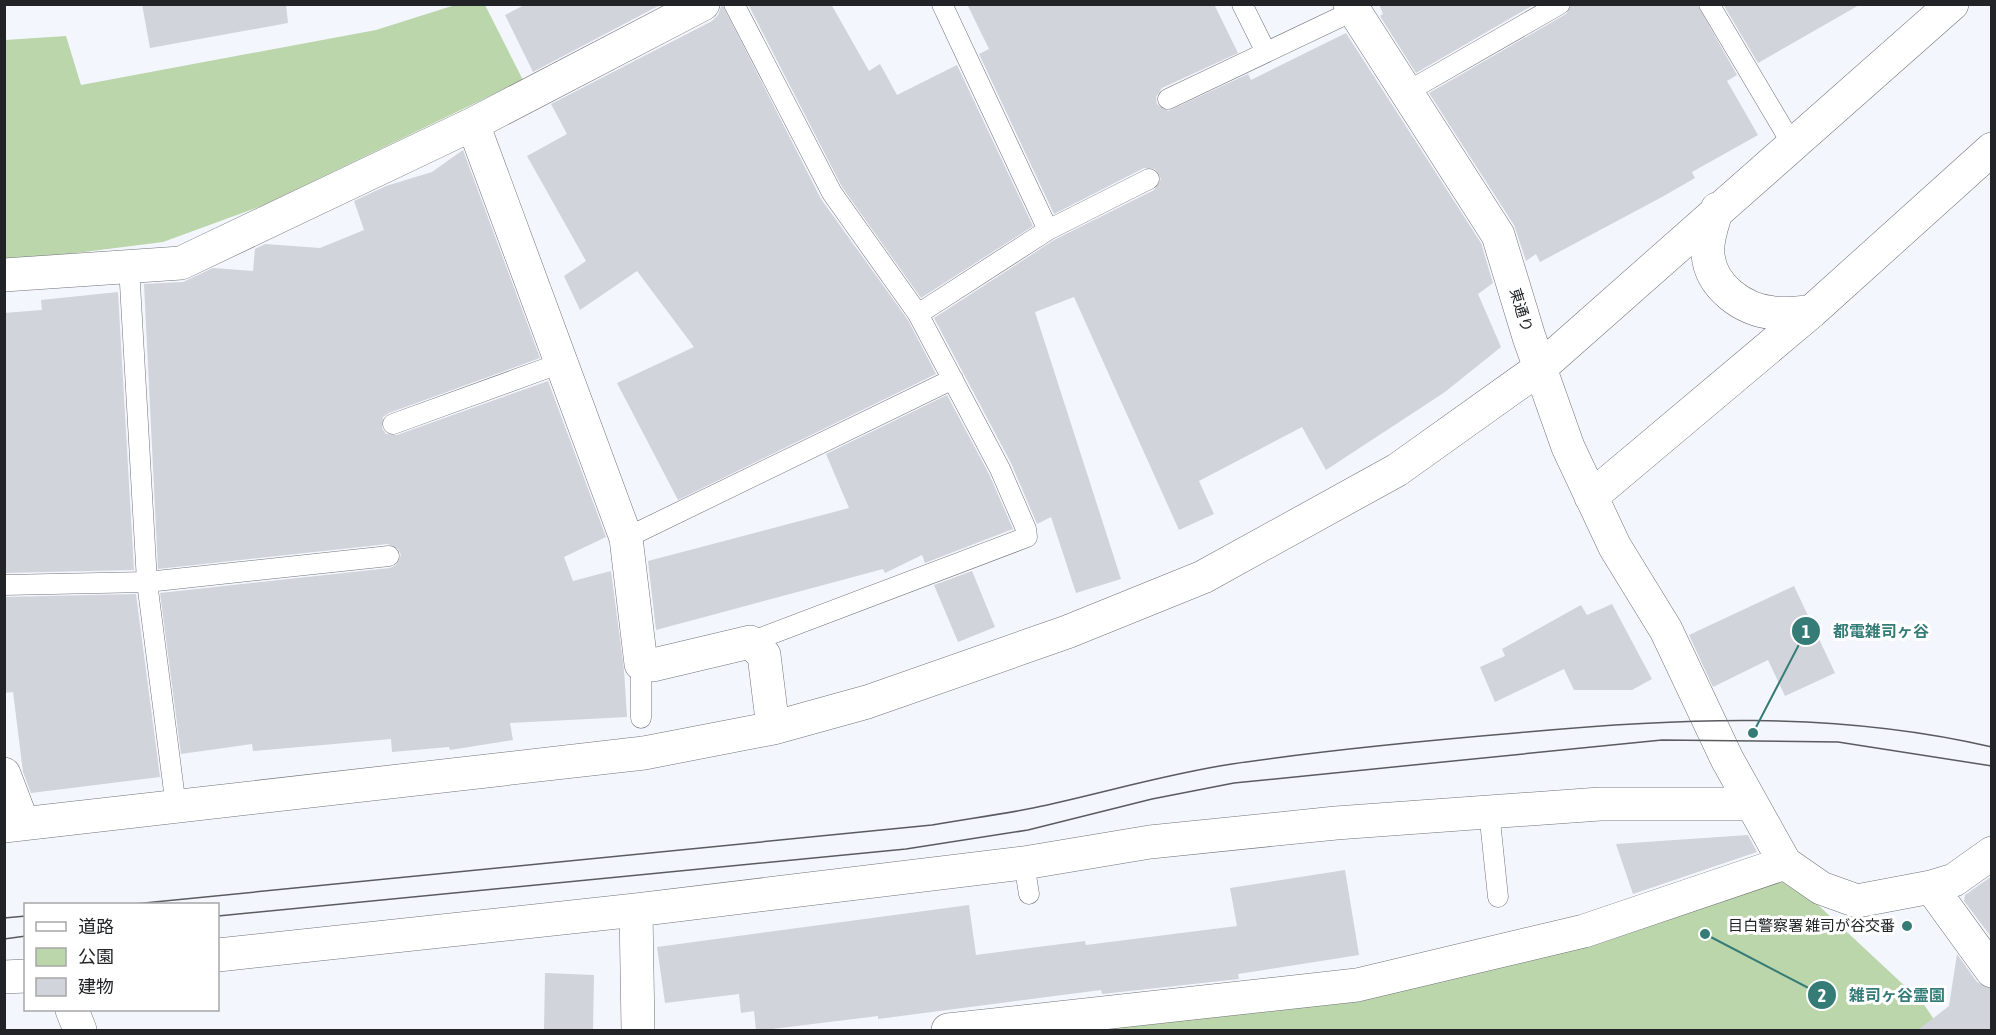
<svg xmlns="http://www.w3.org/2000/svg" width="1996" height="1035" viewBox="0 0 1996 1035" font-family="'Asap Condensed','Noto Sans JP',sans-serif">
	<style>
		.green { fill: #bcd6ab }
		.building { fill: #d1d4da }
		.lines { fill: none; stroke-linecap: round; stroke-linejoin: round }
		.lane-casing { stroke: #707379; stroke-width: 21 }
		.street-casing { stroke: #707379; stroke-width: 34 }
		.lane { stroke: #fff; stroke-width: 20 }
		.street { stroke: #fff; stroke-width: 33 }
		.tram { stroke: #5a5b5f; stroke-width: 1.5 }
		.poi-dot { fill: #357c77; stroke: #fff; stroke-width: 2 }
		.labels { text-anchor: middle; stroke-width: 6; stroke-linejoin: round; paint-order: stroke }
		.street-label { font-size: 15px; fill: #222326; stroke: #fff }
		.poi-label { font-size: 15px; fill: #222326; stroke: #fff; text-anchor: end }
		.leader { fill: none; stroke: #357c77; stroke-width: 2 }
		.callout-dot { fill: #357c77; stroke: #fff; stroke-width: 2 }
		.mark-label { font-size: 18px; text-anchor: middle; font-weight: bold; fill: #fff }
		.callout-label { font-size: 16px; text-anchor: middle; font-weight: bold; fill: #357c77; stroke: #fff; stroke-width: 6; stroke-linejoin: round; paint-order: stroke }
	</style>
	<rect width="100%" height="100%" fill="#f3f6fc"/>
	<path class="green" d="M455,5H485L523,80L264,205L163,242L5,262V40L66,36L81,85L376,30Z
		M1781,876L1802,890L1923,1003L1941,1030H1079Z"/>
	<path class="building" d="M142,4H286L288,23L150,48Z
		M526,4H662L533,72L505,15Z
		M722,4L821,199L908,320L936,374L678,500L617,383L694,347L637,271L580,310L564,276L586,261L527,156L567,134L551,104L712,21L718,15Z
		M748,4H831L869,71L880,64L897,95L957,65L1033,226L921,298L842,187Z
		M967,4H1214L1238,53L1162,88L1156,97L1157,104L1168,111L1248,74L1251,80L1346,33L1481,243L1493,283L1478,294L1501,347L1445,392L1326,470L1302,427L1199,481L1214,514L1179,530L1074,297L1035,312L1121,579L1076,593L1051,517L1037,524L1011,463L934,318L1054,240L1154,190L1161,179L1155,169L1144,168L1054,214L979,54L989,49Z
		M1379,4H1535L1416,73L1380,16L1383,14Z
		M1572,4H1697L1737,75L1727,81L1758,135L1692,172L1695,178L1662,197L1540,262L1536,254L1526,261L1514,225L1429,93L1566,14Z
		M1723,4H1861L1758,63Z
		M463,150L540,358L389,413L383,417L382,428L386,434L397,435L548,381L606,537L564,557L573,581L611,571L624,670L627,717L510,723L513,740L450,750L449,747L392,752L391,739L253,751L252,744L181,754L160,593L390,568L396,565L401,555L398,549L388,544L158,569L144,284L183,282L213,268L253,271L255,249L265,244L320,248L364,230L354,201L386,186L432,172Z
		M118,292L134,570L4,573V313L42,310L41,300Z
		M947,395L989,474L1013,529L925,563L922,555L885,573L883,569L656,630L648,561L849,508L826,454Z
		M972,571L995,627L958,642L934,585Z
		M1794,586L1835,673L1785,696L1768,660L1713,687L1689,635Z
		M136,594L160,777L31,793L23,772L13,692L4,693V597Z
		M1612,604L1652,679L1632,690H1574L1564,669L1495,702L1480,667L1505,656L1502,649L1581,605L1587,615Z
		M1748,835L1757,852L1633,894L1616,844Z
		M1345,870L1359,955L1238,974L1239,979L1102,994L1101,990L878,1019V1016L764,1030H756L754,1011L741,1013L739,994L665,1003L657,947L969,905L976,955L1085,941L1086,945L1237,926L1230,888Z
		M1992,876V938L1964,901L1965,895Z
		M1957,954L1977,982L1992,989V1030H1918L1949,1006Z
		M545,973L594,975L593,1030H544Z"/>
	<g class="lines">
		<defs>
			<path id="lane" d="M734,4L832,193L918,314L1000,469L1026,529L1027,537L750,642
				M942,4L1048,230L1149,179
				M1242,4L1266,52
				M1709,4L1792,144
				M1405,93L1560,4
				M1168,99L1353,11
				M129,266L147,582L176,807
				M918,314L1048,230
				M393,424L561,363
				M626,538L953,379
				M4,585L147,582L389,556
				M641,718V664
				M1489,811L1498,897
				M1024,863L1029,894"/>
			<path id="street" d="M1350,4L1498,235L1529,337L1568,447L1615,547L1666,630L1727,759L1785,863L1821,888L1857,901L1931,887L1992,971
				M473,124L626,538L641,664L653,665L750,642L764,655L773,728
				M1717,209C1713,223 1706,240 1708,255C1711,287 1743,310 1774,313C1786,315 1799,312 1811,312
				M4,275L181,263L473,124L703,4
				M1591,497L1811,312L1992,149
				M4,774L23,824
				M4,826L644,753L773,728L867,702L1067,632L1203,577L1397,470L1540,368L1952,4
				M1931,887L1954,880L1992,853
				M636,910L638,1030
				M218,955L636,910L1024,863L1150,842L1336,823L1600,804H1751
				M4,977L26,976
				M72,1010L80,1030
				M948,1030L1357,985L1584,931L1785,863"/>
		</defs>
		<use href="#lane" class="lane-casing"/>
		<use href="#street" class="street-casing"/>
		<use href="#lane" class="lane"/>
		<use href="#street" class="street"/>
		<path class="tram" d="M134,904L932,825C966,819 999,815 1033,808C1100,794 1165,774 1232,764C1326,750 1421,741 1516,733C1675,718 1834,710 1992,747
			M218,916L906,849L1028,830L1152,799L1234,783L1662,740L1838,742L1992,766
			M4,918L26,916
			M4,939L26,936"/>
	</g>
	<circle class="poi-dot" cx="1907" cy="926" r="6"/>
	<g class="labels">
		<g class="street-label">
			<text transform="translate(1521 310) rotate(73)" y="5">東通り</text>
		</g>
		<g class="poi-label">
			<text x="1895" y="931">目白警察署 雑司が谷交番</text>
		</g>
	</g>
	<path class="leader" d="M1753 733L1806 631M1705 934L1822 995"/>
	<g class="callout-dot">
		<circle cx="1753" cy="733" r="6"/>
		<circle cx="1705" cy="934" r="6"/>
		<circle cx="1806" cy="631" r="15"/>
		<circle cx="1822" cy="995" r="15"/>
	</g>
	<g class="mark-label">
		<text x="1806" y="638">1</text>
		<text x="1822" y="1002">2</text>
	</g>
	<g class="callout-label">
		<text x="1881" y="637">都電雑司ヶ谷</text>
		<text x="1897" y="1001">雑司ヶ谷霊園</text>
	</g>
	<rect width="1996" height="1035" fill="none" stroke="#222326" stroke-width="12"/>
	<rect x="24" y="903" width="195" height="108" fill="#ffffff" stroke="#a7a7a8" stroke-width="1.5"/>
	<rect x="36" y="922" width="30" height="9" fill="#ffffff" stroke="#a7a7a8" stroke-width="1.5"/>
	<text x="78" y="933" font-size="18" fill="#222326">道路</text>
	<rect x="36" y="948" width="30" height="18" fill="#bcd6ab" stroke="#a7a7a8" stroke-width="1.5"/>
	<text x="78" y="963" font-size="18" fill="#222326">公園</text>
	<rect x="36" y="978" width="30" height="18" fill="#d1d4da" stroke="#a7a7a8" stroke-width="1.5"/>
	<text x="78" y="993" font-size="18" fill="#222326">建物</text>
</svg>
